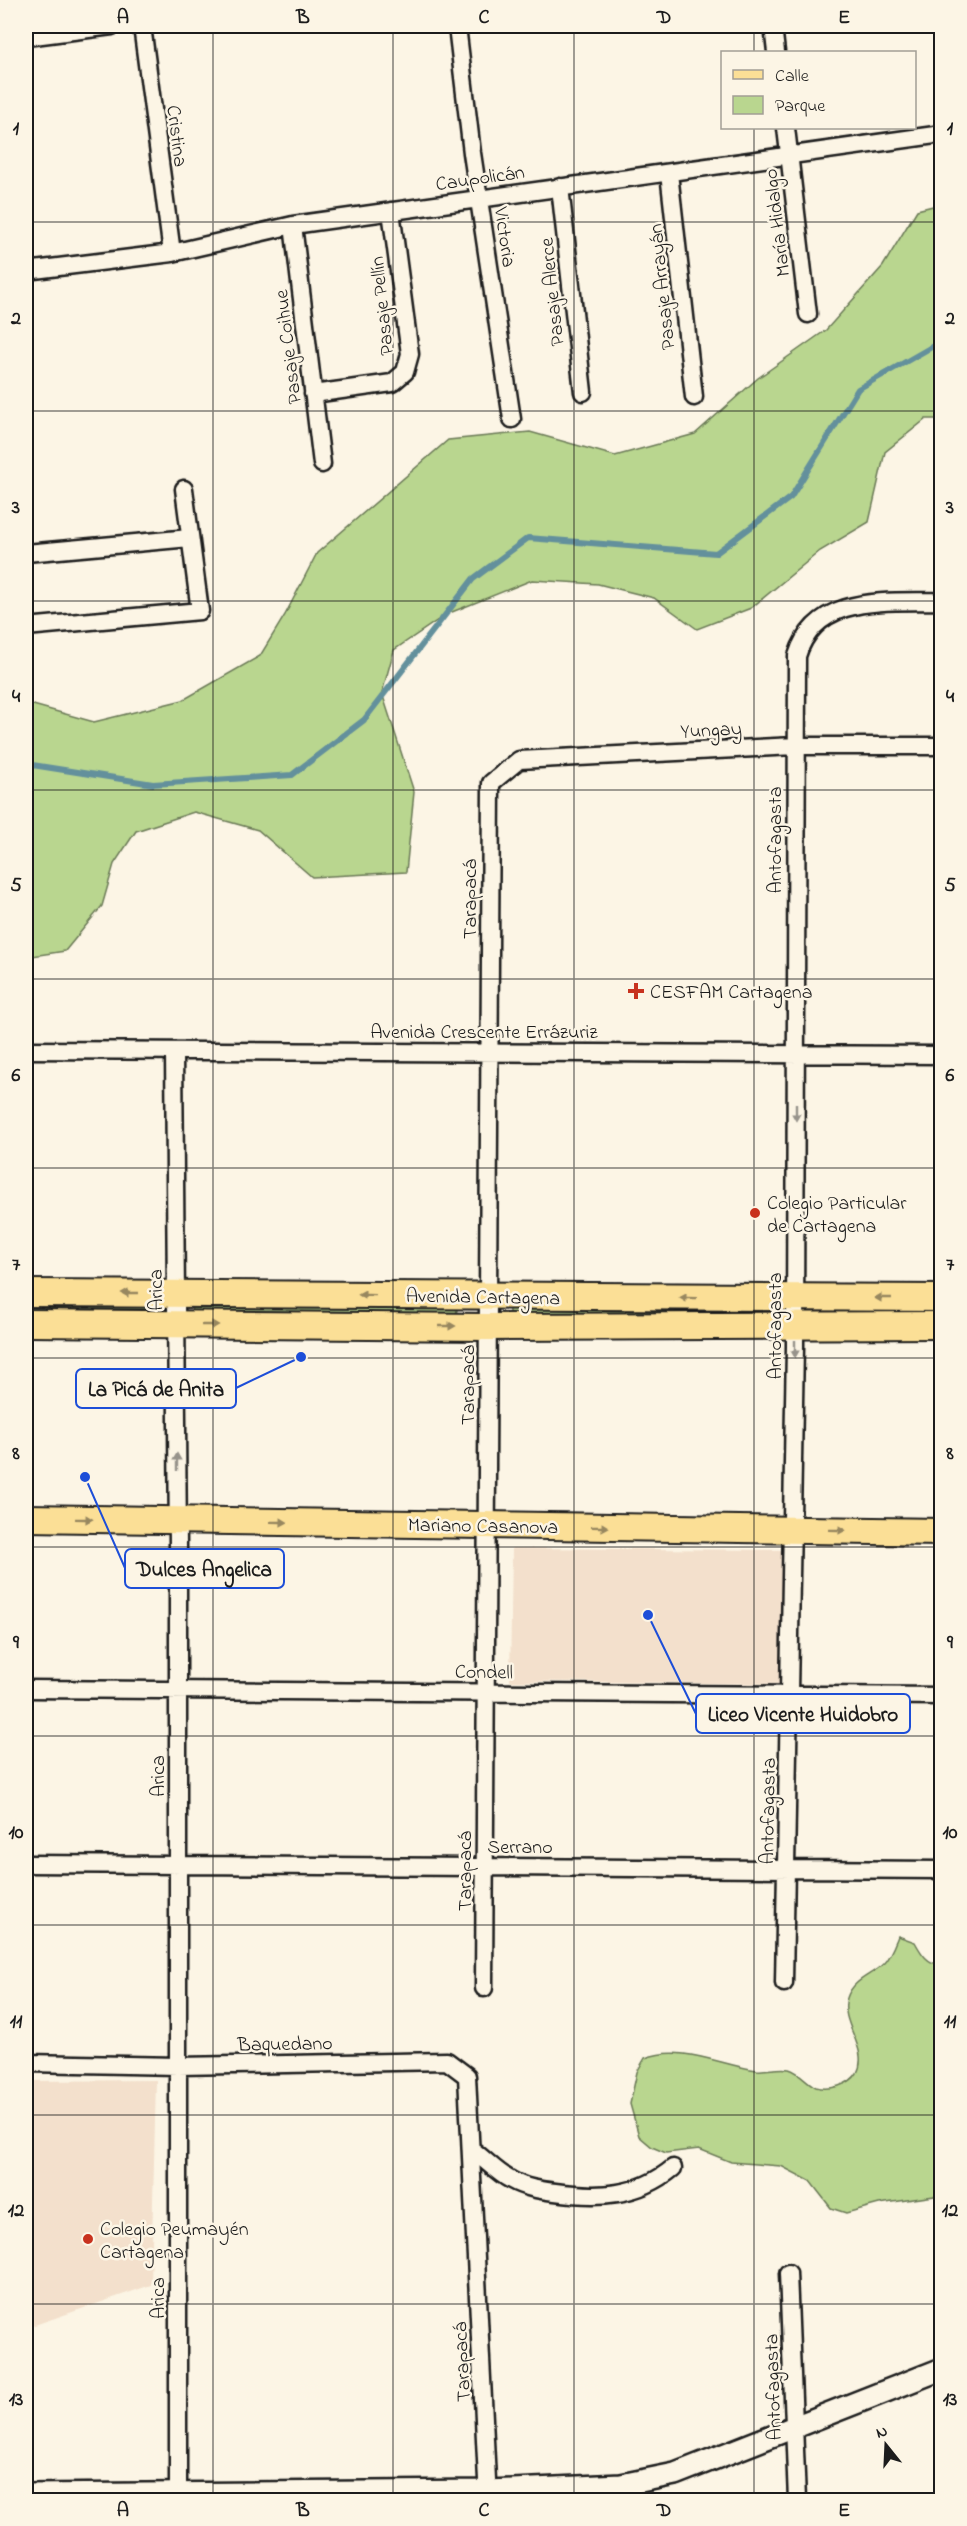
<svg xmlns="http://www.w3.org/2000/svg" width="967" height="2526" viewBox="0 0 967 2526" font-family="'Indie Flower',sans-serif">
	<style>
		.built { fill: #f3e0cc }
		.green { fill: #b9d68f; stroke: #6a7956; stroke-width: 1.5 }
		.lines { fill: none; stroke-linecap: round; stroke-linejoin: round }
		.stream { stroke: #63909c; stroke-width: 6 }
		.minor-casing { stroke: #1c1c1c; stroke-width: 21 }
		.tertiary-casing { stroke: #1c1c1c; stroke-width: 26 }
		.primary-casing { stroke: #1c1c1c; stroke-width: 30 }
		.minor { stroke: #fcf5e5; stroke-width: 16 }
		.tertiary { stroke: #fcf5e5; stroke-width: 21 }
		.primary { stroke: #fbdf96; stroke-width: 26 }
		.oneway { fill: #97938b }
		.oneway2 { fill: #97875f }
		.grid { fill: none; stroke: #1c1c1c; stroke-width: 1.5; stroke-opacity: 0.55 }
		.poi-dot { fill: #c8321e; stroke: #fcf5e5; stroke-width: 2 }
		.labels { text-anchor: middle; stroke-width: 5; stroke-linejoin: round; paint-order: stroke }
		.street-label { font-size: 20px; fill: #1c1c1c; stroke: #fcf5e5 }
		.poi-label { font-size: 20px; fill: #1c1c1c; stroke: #fcf5e5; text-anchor: start }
		.leader { fill: none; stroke: #1d4ed8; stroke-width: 2 }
		.callout-dot { fill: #1d4ed8; stroke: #fcf5e5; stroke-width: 2 }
		.callout { fill: #fcf5e5; stroke: #1d4ed8; stroke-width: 2 }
		.callout-label { font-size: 21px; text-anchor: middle; font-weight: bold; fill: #1c1c1c }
		.neatline { fill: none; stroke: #1c1c1c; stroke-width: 2 }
		.grid-label { font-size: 20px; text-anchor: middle; font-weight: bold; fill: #1c1c1c }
	</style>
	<rect width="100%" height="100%" fill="#fcf5e5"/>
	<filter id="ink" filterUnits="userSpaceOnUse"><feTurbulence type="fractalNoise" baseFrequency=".0167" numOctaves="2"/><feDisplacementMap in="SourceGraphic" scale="12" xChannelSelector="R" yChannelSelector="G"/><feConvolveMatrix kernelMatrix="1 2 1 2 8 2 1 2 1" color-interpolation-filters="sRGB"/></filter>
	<g filter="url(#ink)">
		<path class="built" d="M512,1548L786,1550L784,1684L510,1681Z
			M156,2080L151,2285L26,2328V2081Z"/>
		<path class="green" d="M941,204V419H926L885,452L869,522L820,551L751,608L697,629L654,598L598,584L532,580L447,614L394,650L382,693L414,792L406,872L312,877L258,830L194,812L136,831L114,864L102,906L65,951L26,957V703L94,722L183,700L260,656L285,615L317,553L448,440L530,432L615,456L695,434L758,378L826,330L883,266L917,210Z
			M26,1303L148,1304V1316L26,1315Z
			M191,1303L458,1307L455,1317H192Z
			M508,1306H773L770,1316L510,1317Z
			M941,1306V1317H808L807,1308Z
			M898,1936L915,1942C921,1953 928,1965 941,1964V2195L879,2204L846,2213L831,2208L810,2181L781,2166L731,2162L699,2149L666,2153L652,2147L639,2136L630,2104L637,2072L645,2058C683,2044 720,2065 757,2070C767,2071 779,2067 789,2069C800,2072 807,2083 816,2087C829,2091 850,2085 857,2073C870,2049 839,2023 847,1998C853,1979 871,1976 883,1964C890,1957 894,1946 898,1936Z"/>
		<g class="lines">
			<path class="stream" d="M26,764L153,784L292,775L364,720L473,579L528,538L716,553L791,497L858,389L942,341"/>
			<defs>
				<path id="minor" d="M142,26L172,253
					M457,26L472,153L512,419
					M773,26L776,52
					M26,37L112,26
					M786,128L808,314
					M669,173L694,397
					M560,187L583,392
					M293,225L322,464
					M26,271L172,253L293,225L942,134
					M313,394L392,383L405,372L410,354L391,211
					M26,553L190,538
					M26,627L200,611L184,489
					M26,1050L942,1055
					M174,1051L178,1548V2500
					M26,1689L942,1696
					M26,1864L942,1870
					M784,1983L795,1346L797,656C817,592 888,603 942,601
					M484,1988L491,783L519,760L795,746H942
					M26,2063L178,2066L447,2061L467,2076L488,2500
					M471,2149C485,2159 496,2172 511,2180C525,2188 540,2190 555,2192C598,2198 638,2197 673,2168
					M788,2273L797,2500"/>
				<path id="tertiary" d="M26,2495L488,2491L621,2485L675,2474L942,2369"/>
				<path id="primary" d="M26,1293L942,1298
					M26,1323L488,1327L942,1325
					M26,1518L942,1532"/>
			</defs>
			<use href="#minor" class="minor-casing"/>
			<use href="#tertiary" class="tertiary-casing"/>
			<use href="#primary" class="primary-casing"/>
			<use href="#minor" class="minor"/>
			<use href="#tertiary" class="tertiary"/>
			<use href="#primary" class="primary"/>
		</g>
		<defs><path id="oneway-solid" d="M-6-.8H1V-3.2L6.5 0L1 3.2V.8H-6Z" transform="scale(1.5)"/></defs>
		<g class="oneway">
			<use href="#oneway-solid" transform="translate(796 1112) rotate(90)"/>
			<use href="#oneway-solid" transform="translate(795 1349) rotate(90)"/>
			<use href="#oneway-solid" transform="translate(177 1462) rotate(-90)"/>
		</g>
		<g class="oneway2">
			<use href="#oneway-solid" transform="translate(130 1293) rotate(180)"/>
			<use href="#oneway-solid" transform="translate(367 1295) rotate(-179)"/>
			<use href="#oneway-solid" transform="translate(688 1298) rotate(-179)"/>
			<use href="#oneway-solid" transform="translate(883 1298) rotate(180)"/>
			<use href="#oneway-solid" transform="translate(210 1325)"/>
			<use href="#oneway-solid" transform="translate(447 1326)"/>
			<use href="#oneway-solid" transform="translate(84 1519) rotate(1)"/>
			<use href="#oneway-solid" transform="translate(279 1522) rotate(1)"/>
			<use href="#oneway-solid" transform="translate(600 1527) rotate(1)"/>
			<use href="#oneway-solid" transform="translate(837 1530) rotate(1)"/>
		</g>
	</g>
	<path class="grid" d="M213,26V2500M393,26V2500M574,26V2500M754,26V52M754,128V2500M26,222H942M26,411H942M26,601H942M26,790H942M26,979H942M26,1168H942M26,1358H942M26,1547H942M26,1736H942M26,1925H942M26,2115H942M26,2304H942"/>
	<g class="poi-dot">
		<path d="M633 982h6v6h6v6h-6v6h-6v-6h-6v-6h6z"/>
		<circle cx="755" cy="1213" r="6"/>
		<circle cx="88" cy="2239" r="6"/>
	</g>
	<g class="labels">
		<g class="street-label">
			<text transform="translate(178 136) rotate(83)" y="7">Cristina</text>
			<text transform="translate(480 177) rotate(-8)" y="7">Caupolicán</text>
			<text transform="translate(776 223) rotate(-97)" y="7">María Hidalgo</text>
			<text transform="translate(506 237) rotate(82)" y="7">Victoria</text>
			<text transform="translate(661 287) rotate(-96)" y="7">Pasaje Arrayán</text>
			<text transform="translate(551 292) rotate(-96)" y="7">Pasaje Alerce</text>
			<text transform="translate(381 306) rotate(-96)" y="7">Pasaje Pellín</text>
			<text transform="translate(287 347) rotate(-97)" y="7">Pasaje Coihue</text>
			<text transform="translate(711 729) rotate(-3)" y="7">Yungay</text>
			<text transform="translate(774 840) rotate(-90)" y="7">Antofagasta</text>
			<text transform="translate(469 899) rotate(-90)" y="7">Tarapacá</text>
			<text x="484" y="1038">Avenida Crescente Errázuriz</text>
			<text transform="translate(155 1290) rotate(-91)" y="7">Arica</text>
			<text transform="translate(483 1296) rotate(1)" y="7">Avenida Cartagena</text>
			<text transform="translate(774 1326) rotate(-90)" y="7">Antofagasta</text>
			<text transform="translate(467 1385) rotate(-90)" y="7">Tarapacá</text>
			<text transform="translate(483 1525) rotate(1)" y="7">Mariano Casanova</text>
			<text transform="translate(484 1671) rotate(1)" y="7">Condell</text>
			<text transform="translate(157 1776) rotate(-90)" y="7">Arica</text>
			<text transform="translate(767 1811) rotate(-89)" y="7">Antofagasta</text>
			<text x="520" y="1853">Serrano</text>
			<text transform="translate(464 1871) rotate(-90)" y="7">Tarapacá</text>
			<text transform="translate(285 2043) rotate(-1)" y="7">Baquedano</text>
			<text transform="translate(157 2298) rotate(-90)" y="7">Arica</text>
			<text transform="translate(461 2362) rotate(-93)" y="7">Tarapacá</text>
			<text transform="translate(772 2387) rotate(-92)" y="7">Antofagasta</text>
		</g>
		<g class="poi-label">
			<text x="650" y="998">CESFAM Cartagena</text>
			<text x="767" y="1209">Colegio Particular<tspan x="767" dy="23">de Cartagena</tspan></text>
			<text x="100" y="2235">Colegio Peumayén<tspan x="100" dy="23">Cartagena</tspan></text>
		</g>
	</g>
	<path class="leader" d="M301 1357L236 1388M85 1477L125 1568M648 1615L696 1714"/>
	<g class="callout-dot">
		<circle cx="301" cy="1357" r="6"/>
		<circle cx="85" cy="1477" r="6"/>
		<circle cx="648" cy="1615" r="6"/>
	</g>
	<g class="callout">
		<rect x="76" y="1369" width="160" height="39" rx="6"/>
		<rect x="125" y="1549" width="159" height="39" rx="6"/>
		<rect x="696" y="1694" width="214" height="39" rx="6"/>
	</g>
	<g class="callout-label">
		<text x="156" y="1396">La Picá de Anita</text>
		<text x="204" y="1576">Dulces Angelica</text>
		<text x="803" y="1721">Liceo Vicente Huidobro</text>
	</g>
	<rect width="967" height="2526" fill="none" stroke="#fcf5e5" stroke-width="66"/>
	<rect x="721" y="51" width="195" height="78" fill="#fcf5e5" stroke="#a29e95" stroke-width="1.5"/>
	<rect x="733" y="70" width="30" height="9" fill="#fbdf96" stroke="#a29e95" stroke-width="1.5"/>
	<text x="775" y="81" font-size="18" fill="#1c1c1c">Calle</text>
	<rect x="733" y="96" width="30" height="18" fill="#b9d68f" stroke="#a29e95" stroke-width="1.5"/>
	<text x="775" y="111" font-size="18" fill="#1c1c1c">Parque</text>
	<g transform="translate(886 2445) rotate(342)" stroke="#fcf5e5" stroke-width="4.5" paint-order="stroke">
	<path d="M0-4.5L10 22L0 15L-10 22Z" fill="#1c1c1c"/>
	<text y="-9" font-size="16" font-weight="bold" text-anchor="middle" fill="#1c1c1c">N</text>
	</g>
	<rect x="33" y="33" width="901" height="2460" class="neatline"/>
	<g class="grid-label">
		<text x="123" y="23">A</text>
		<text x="303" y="23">B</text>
		<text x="484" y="23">C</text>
		<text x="664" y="23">D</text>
		<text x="844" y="23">E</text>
		<text x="16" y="134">1</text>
		<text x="950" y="134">1</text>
		<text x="16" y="324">2</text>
		<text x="950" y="324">2</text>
		<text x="16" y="513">3</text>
		<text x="950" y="513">3</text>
		<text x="16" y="702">4</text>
		<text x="950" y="702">4</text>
		<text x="16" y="891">5</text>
		<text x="950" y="891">5</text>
		<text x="16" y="1081">6</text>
		<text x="950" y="1081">6</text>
		<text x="16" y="1270">7</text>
		<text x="950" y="1270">7</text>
		<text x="16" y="1459">8</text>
		<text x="950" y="1459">8</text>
		<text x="16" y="1648">9</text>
		<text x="950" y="1648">9</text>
		<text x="16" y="1838">10</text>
		<text x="950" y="1838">10</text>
		<text x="16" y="2027">11</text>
		<text x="950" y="2027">11</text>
		<text x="16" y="2216">12</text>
		<text x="950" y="2216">12</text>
		<text x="16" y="2405">13</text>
		<text x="950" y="2405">13</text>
		<text x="123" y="2516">A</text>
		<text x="303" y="2516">B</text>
		<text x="484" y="2516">C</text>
		<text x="664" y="2516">D</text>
		<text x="844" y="2516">E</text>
	</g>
</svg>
